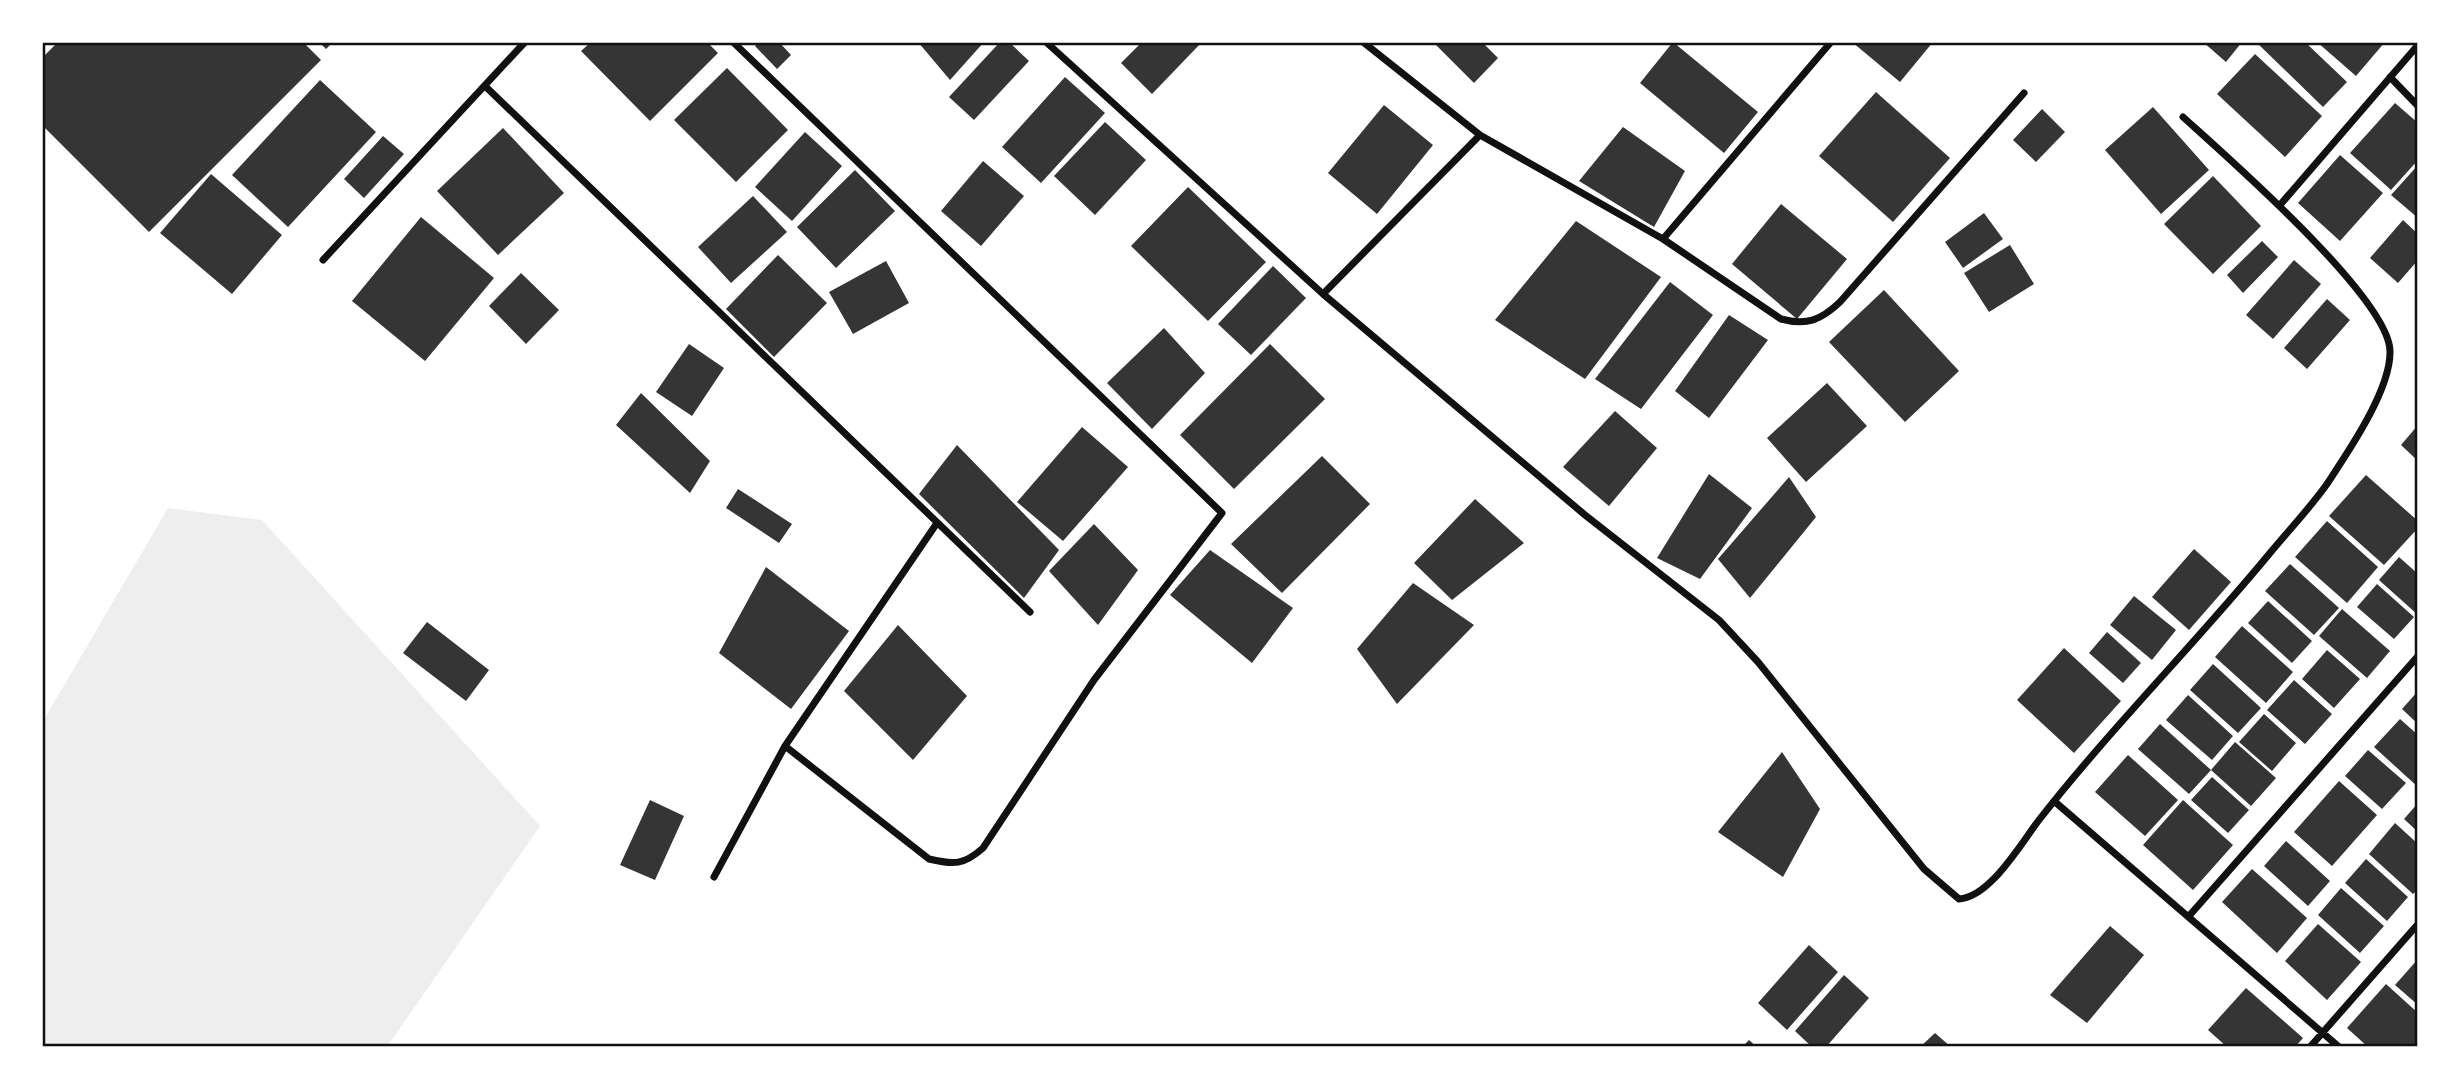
<svg xmlns="http://www.w3.org/2000/svg" width="2460" height="1089" viewBox="0 0 2460 1089" font-family="Manrope,sans-serif">
	<style>
		.green { fill: #eee }
		.building { fill: #353535 }
		.lines { fill: none; stroke-linecap: round; stroke-linejoin: round }
		.minor { stroke: #111; stroke-width: 7 }
		.neatline { fill: none; stroke: #111; stroke-width: 2.5 }
	</style>
	<rect width="100%" height="100%" fill="#fff"/>
	<path class="green" d="M168,508L262,520L540,826L387,1047H42V723Z"/>
	<path class="building" d="M58,42H303L321,60L149,232L42,125V58Z
		M319,42H333L326,49Z
		M591,42H707L718,53L650,121L581,51Z
		M759,42H779L791,55L777,69L755,46Z
		M918,42H984L950,80Z
		M1000,42H1009L1029,61L974,120L949,97Z
		M1142,42H1202L1152,94L1121,63Z
		M1433,42H1482L1498,58L1474,83Z
		M1673,42L1758,112L1724,153L1640,83Z
		M1852,42H1933L1900,82Z
		M2203,42H2242L2226,62Z
		M2256,42H2305L2347,82L2323,107Z
		M2317,42H2385L2356,76Z
		M2255,54L2322,116L2285,157L2217,94Z
		M727,68L788,130L736,182L674,120Z
		M1065,77L1105,113L1041,183L1002,147Z
		M320,80L376,132L288,227L232,175Z
		M1876,92L1950,158L1893,222L1819,156Z
		M2395,103L2418,123V160L2391,190L2350,153Z
		M1384,105L1433,145L1377,214L1328,173Z
		M2153,107L2209,170L2161,214L2105,150Z
		M2042,109L2065,132L2036,162L2013,140Z
		M1105,122L1146,160L1095,215L1054,176Z
		M1623,127L1685,171L1654,227L1579,181Z
		M503,128L564,193L498,255L437,191Z
		M805,132L842,166L792,221L755,187Z
		M383,136L404,154L364,198L344,179Z
		M2340,155L2383,193L2340,241L2298,203Z
		M983,161L1024,196L981,246L941,211Z
		M2418,165V218L2391,195Z
		M855,170L895,211L836,268L797,227Z
		M211,174L282,235L232,294L160,233Z
		M2213,176L2261,226L2213,274L2164,224Z
		M1188,187L1266,262L1208,321L1131,246Z
		M753,196L787,232L731,283L698,247Z
		M1781,204L1847,259L1797,319L1732,264Z
		M1984,213L2003,239L1963,268L1945,242Z
		M421,217L494,278L425,361L352,301Z
		M2403,220L2418,234V260L2398,283L2370,258Z
		M1576,221L1661,277L1585,379L1495,320Z
		M2262,241L2278,257L2243,293L2227,275Z
		M2010,245L2034,284L1989,312L1964,273Z
		M778,255L827,303L774,357L726,309Z
		M2294,260L2321,284L2273,339L2246,315Z
		M886,261L909,303L853,334L829,292Z
		M1273,266L1306,298L1251,355L1218,324Z
		M521,273L559,310L526,344L489,306Z
		M1670,282L1713,315L1641,409L1595,379Z
		M1884,290L1959,371L1905,422L1829,342Z
		M2327,299L2350,320L2307,369L2284,348Z
		M1729,315L1768,340L1709,418L1675,391Z
		M1164,328L1205,373L1152,429L1107,383Z
		M689,344L724,368L692,416L656,392Z
		M1270,344L1325,399L1234,489L1180,435Z
		M1827,383L1867,426L1806,482L1767,438Z
		M641,393L710,461L690,493L616,425Z
		M1615,411L1657,448L1609,506L1563,467Z
		M2418,425V461L2401,445Z
		M1082,427L1128,467L1063,541L1017,502Z
		M957,445L1059,550L1024,598L919,494Z
		M1322,456L1370,504L1282,593L1231,544Z
		M1709,474L1752,508L1700,579L1657,558Z
		M2366,475L2418,521V528L2384,565L2329,516Z
		M1789,477L1816,517L1750,598L1718,559Z
		M738,489L792,524L779,543L726,508Z
		M1475,499L1524,543L1452,600L1414,563Z
		M2327,521L2378,567L2347,603L2295,557Z
		M1094,524L1138,570L1098,625L1049,571Z
		M2194,549L2231,582L2189,630L2152,597Z
		M1210,550L1293,608L1252,663L1170,595Z
		M2399,557L2418,574V615L2379,580Z
		M2290,564L2339,608L2314,635L2265,591Z
		M766,567L849,631L791,709L719,653Z
		M1413,583L1474,625L1397,704L1357,649Z
		M2377,584L2414,617L2394,639L2357,607Z
		M2134,596L2176,630L2152,660L2110,625Z
		M2268,601L2312,641L2292,663L2248,623Z
		M2342,609L2390,651L2367,678L2319,636Z
		M427,622L489,670L466,701L403,653Z
		M898,625L967,696L913,760L844,691Z
		M2242,626L2293,672L2266,703L2215,657Z
		M2107,632L2141,663L2123,683L2089,653Z
		M2064,648L2121,701L2074,753L2017,700Z
		M2327,650L2360,679L2334,708L2302,679Z
		M2213,664L2261,708L2238,733L2190,690Z
		M2294,680L2332,714L2305,744L2267,710Z
		M2418,691V724L2402,709Z
		M2188,695L2233,736L2212,760L2166,720Z
		M2264,714L2296,743L2272,771L2239,742Z
		M2400,719L2418,735V787L2374,747Z
		M2160,724L2211,770L2189,794L2138,749Z
		M2235,742L2276,778L2251,806L2211,770Z
		M2368,750L2406,783L2382,809L2345,776Z
		M1782,752L1820,809L1783,877L1718,832Z
		M2128,755L2178,800L2145,836L2095,792Z
		M2212,777L2249,810L2228,833L2191,800Z
		M2339,781L2377,815L2332,866L2294,832Z
		M650,800L684,816L655,880L620,865Z
		M2183,800L2233,845L2193,890L2143,845Z
		M2418,803V832L2404,819Z
		M2395,823L2418,844V889L2413,894L2369,854Z
		M2286,841L2330,881L2308,906L2264,866Z
		M2366,859L2408,897L2387,921L2345,883Z
		M2252,869L2307,918L2277,953L2222,902Z
		M2341,888L2384,926L2360,953L2318,915Z
		M2318,924L2361,962L2327,1000L2285,961Z
		M2110,926L2144,955L2087,1023L2050,995Z
		M1809,945L1838,972L1787,1030L1758,1003Z
		M2418,959V1005L2395,985Z
		M1844,975L1869,998L1826,1047H1812L1795,1031Z
		M2386,984L2418,1013V1047H2368L2347,1028Z
		M2246,988L2303,1038L2295,1047H2227L2208,1030Z
		M1935,1033L1951,1047H1920Z
		M1749,1040L1757,1047H1742Z"/>
	<g class="lines">
		<path class="minor" d="M733,42L1222,513L1094,680L983,848C964,865 954,865 929,859L785,746
			M1046,42L1323,294L1585,515L1719,620L1758,662L1924,869L1959,899C1990,897 2020,845 2039,820C2111,728 2195,644 2270,553C2289,530 2310,508 2327,484C2348,452 2391,390 2390,351C2389,298 2227,157 2183,117
			M1363,42L1480,135L1663,239L1781,319C1807,326 1821,320 1840,302L2024,93
			M2390,77L2418,106
			M485,86L1030,612
			M2280,205L2418,45
			M1663,239L1831,42
			M323,260L525,42
			M1323,294L1480,135
			M2054,801L2339,1047
			M714,877L785,746L937,523
			M2189,916L2418,656
			M2310,1047L2418,924"/>
	</g>
	<rect width="2460" height="1089" fill="none" stroke="#ffffff" stroke-width="88"/>
	<rect x="44" y="44" width="2372" height="1001" class="neatline"/>
</svg>
